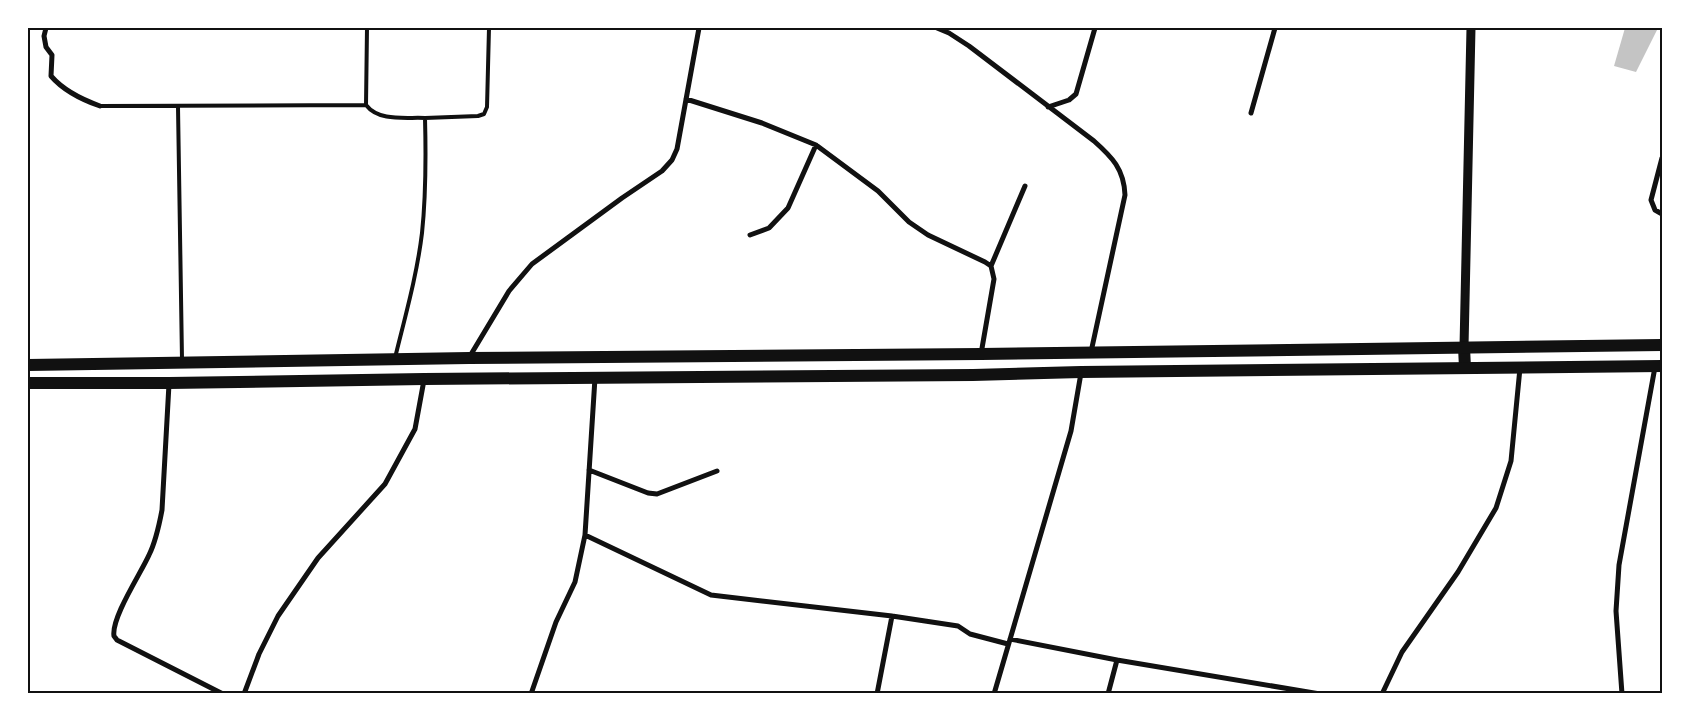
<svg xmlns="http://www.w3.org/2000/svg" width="1690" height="721" viewBox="0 0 1690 721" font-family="Mulish,sans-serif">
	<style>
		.building { fill: #c4c4c4 }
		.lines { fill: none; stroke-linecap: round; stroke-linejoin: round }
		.service { stroke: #111; stroke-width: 4 }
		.minor { stroke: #111; stroke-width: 5 }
		.tertiary { stroke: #111; stroke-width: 9 }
		.primary { stroke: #111; stroke-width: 12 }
		.trunk { stroke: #111; stroke-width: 12 }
		.neatline { fill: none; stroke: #111; stroke-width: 2 }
	</style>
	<rect width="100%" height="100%" fill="#fff"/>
	<path class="building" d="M1625,28H1658L1636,72L1614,66Z"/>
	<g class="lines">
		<path class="service" d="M367,28L366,105C379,122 406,117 425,118C426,156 426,195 422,233C417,275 405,317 395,358
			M100,106L366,105
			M178,107L182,359
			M425,118L478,116L484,114L487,107L489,28"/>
		<path class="minor" d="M46,28L44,36L46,47L52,55L51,76C63,90 83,100 100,106
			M937,28L949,33L969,46L1094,141C1112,157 1124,169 1125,195L1091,352
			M686,99L762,123L816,145L878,191L909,222L928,235L985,262L991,266L994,279L981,354
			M1048,107L1069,100L1076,94L1095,28
			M1251,113L1275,28
			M1662,158L1651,200L1655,210L1662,214
			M750,235L769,228L788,208L816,145
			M991,266L1025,186
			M470,356L509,291L532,264L622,198L662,171L672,160L677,149L699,28
			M169,384L162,510C159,526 156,541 149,555C141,573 111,618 114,636L117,640L223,694
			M589,470L648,493L657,494L717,471
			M585,535L711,595L892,616L958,626L970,634L1008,644
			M1010,639L1117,660L1320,694
			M244,694L259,654L278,616L318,558L385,484L415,429L424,380
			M531,694L556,622L575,582L585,535L595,378
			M877,694L892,616
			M994,694L1071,431L1081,373
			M1108,694L1117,660
			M1382,694L1402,652L1458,572L1496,508L1511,461L1520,368
			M1622,694L1616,611L1619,565L1655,367"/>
		<path class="tertiary" d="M1464,347L1471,28"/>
		<path class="primary" d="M1464,347L1465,368"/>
		<path class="trunk" d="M28,365L469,358L981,354L1662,345
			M28,383H169L424,379L973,375L1081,372L1662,366"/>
	</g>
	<rect width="1690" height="721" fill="none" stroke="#ffffff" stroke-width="58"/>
	<rect x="29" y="29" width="1632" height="663" class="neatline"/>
</svg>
